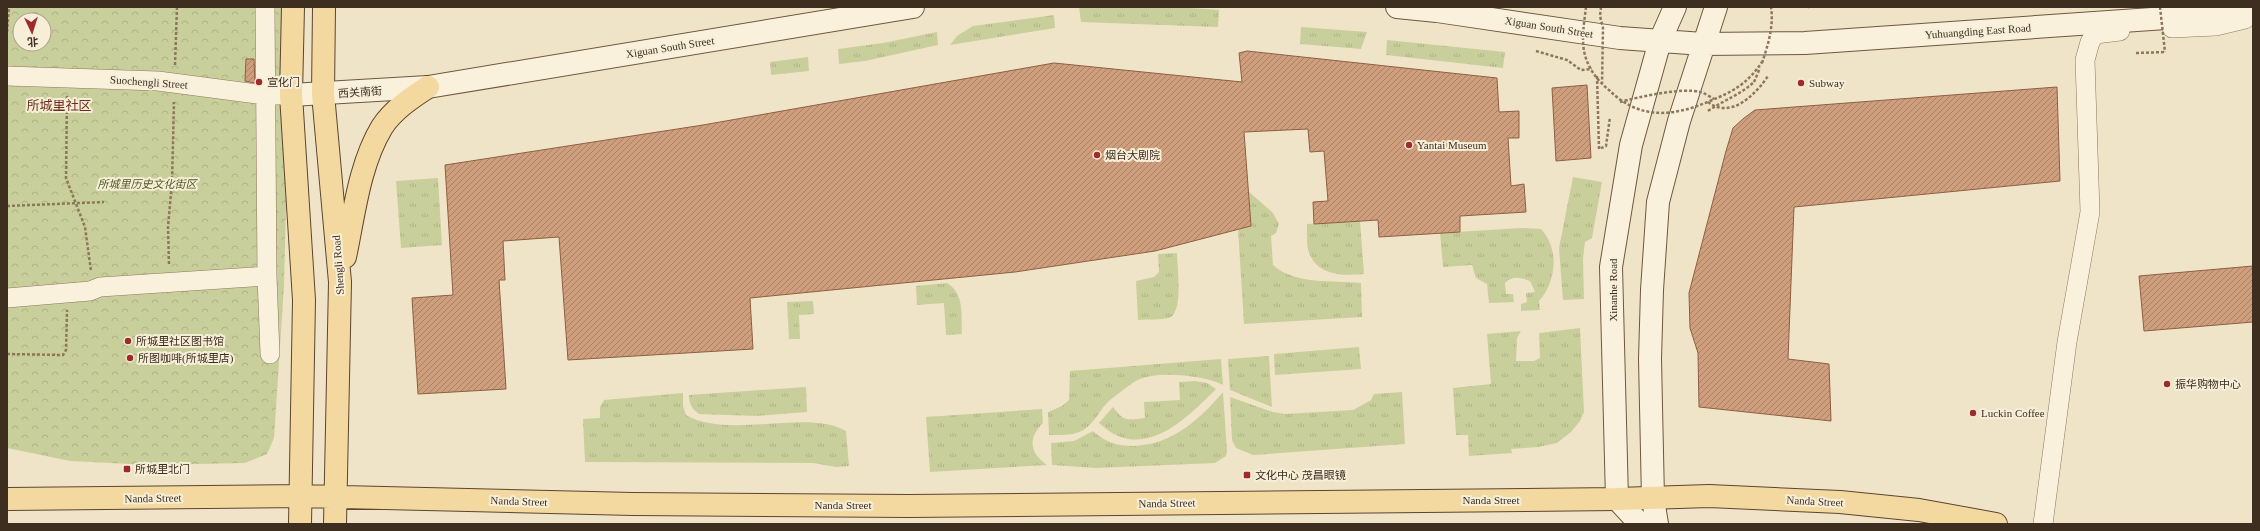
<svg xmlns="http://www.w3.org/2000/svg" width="2260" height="531" viewBox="0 0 2260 531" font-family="'Times New Roman','Noto Sans SC',serif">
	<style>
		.grass { fill: url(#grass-tufts) }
		.park { fill: url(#park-crowns); fill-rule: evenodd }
		.building { fill: url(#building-hatch); stroke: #8d5f41 }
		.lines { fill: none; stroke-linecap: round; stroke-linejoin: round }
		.street-casing { stroke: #8d765c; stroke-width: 20 }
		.secondary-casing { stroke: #6f573f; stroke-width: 24 }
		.primary-casing { stroke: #5b4430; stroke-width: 24 }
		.path { stroke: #8d765c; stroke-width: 2.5; stroke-dasharray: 3 2; stroke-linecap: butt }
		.street { stroke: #faf1dc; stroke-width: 19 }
		.secondary { stroke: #faf1dc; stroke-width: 22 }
		.primary { stroke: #f3d9a0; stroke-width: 22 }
		.path-bridge { stroke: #8d765c; stroke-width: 2.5; stroke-dasharray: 3 2; stroke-linecap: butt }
		.poi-dot { fill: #9e2a2b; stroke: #f7eed8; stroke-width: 1.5 }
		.labels { text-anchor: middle; stroke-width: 4; stroke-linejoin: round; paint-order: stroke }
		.street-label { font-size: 11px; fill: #3d2e20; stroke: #f7eed8 }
		.poi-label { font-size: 11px; fill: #3d2e20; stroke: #f7eed8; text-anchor: start }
		.park-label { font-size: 11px; font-style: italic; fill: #4d5a26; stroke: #f7eed8 }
		.quarter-label { font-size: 13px; fill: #6b2e1e; stroke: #f7eed8 }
	</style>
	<defs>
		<pattern id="grass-tufts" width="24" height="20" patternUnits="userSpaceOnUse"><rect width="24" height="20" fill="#c9cf9b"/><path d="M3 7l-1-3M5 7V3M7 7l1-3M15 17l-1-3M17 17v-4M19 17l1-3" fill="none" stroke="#aeb285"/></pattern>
		<pattern id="park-crowns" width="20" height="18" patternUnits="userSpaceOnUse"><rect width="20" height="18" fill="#c9cf9b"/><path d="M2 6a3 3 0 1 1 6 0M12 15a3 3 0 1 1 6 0" fill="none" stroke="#aeb285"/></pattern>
		<pattern id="building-hatch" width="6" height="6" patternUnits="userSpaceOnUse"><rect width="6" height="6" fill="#cf9f7d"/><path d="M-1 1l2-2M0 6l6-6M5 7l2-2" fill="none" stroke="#a98266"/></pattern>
	</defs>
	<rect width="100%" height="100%" fill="#f0e4c8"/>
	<path class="grass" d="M1079,7H1177L1219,10L1218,27L1081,22Z
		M1054,15L1055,28L950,45L957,36L973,26Z
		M1301,27L1367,32L1361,49L1300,44Z
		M937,32L938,45L865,61L839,64L838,49L883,43Z
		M1387,40L1505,52L1503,68L1386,55Z
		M808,57L809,71L771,75L770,62Z
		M1573,177L1602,182L1592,238L1585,242L1583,259L1584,299L1563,300L1559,248Z
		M438,178L442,245L401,248L396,181Z
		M1248,191L1273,213L1279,224L1276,233L1271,236L1273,265C1295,285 1333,280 1361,283L1362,317L1244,324L1238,229L1251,225Z
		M1360,221L1364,274C1345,276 1319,276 1310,255C1306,247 1307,233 1307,224Z
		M1522,228L1541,229C1560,249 1556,282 1539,301L1540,310L1521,311V304L1527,302L1526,293L1535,292L1530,281C1521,278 1513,275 1505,283L1506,294H1513L1514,302L1489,303L1487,284L1476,278L1472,265L1443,267L1440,233Z
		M1177,253C1177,266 1184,313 1169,318C1160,320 1148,319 1138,320L1136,281L1154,277L1159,272L1158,254Z
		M947,283C965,294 961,315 962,334L946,335L944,303L917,305L916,286Z
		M813,301L814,314L799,315L800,339H789L787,302Z
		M1580,328L1584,412L1580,421L1571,432L1557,443L1538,447L1511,449L1512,453L1469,456L1468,435H1456L1453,388L1491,384L1487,334L1521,331L1517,338L1516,361H1534L1540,358L1539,333Z
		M1359,347L1361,369L1275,375L1274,354Z
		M1269,356L1272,407L1230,390L1228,359Z
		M1221,359L1223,385C1203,375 1155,370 1136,381C1127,386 1117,395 1109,401C1100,409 1095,422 1085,429C1075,436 1061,435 1049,435L1048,412L1062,406L1069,400L1070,371Z
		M1195,381L1207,383L1216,389C1185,420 1142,464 1099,423L1113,407C1124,422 1127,420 1145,418L1144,402L1180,400L1179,382Z
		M806,387L807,412L756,416L699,414C692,409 689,404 689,395Z
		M1223,392L1227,451L1226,456L1215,463L1096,468L1052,465L1051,443L1074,441L1093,431C1105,442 1117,446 1134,446C1173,444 1199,420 1223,392Z
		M1402,392L1405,444L1253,455L1236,448L1232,440L1230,397L1273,412L1285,414L1353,410L1371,400L1374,394Z
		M683,393V406L686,415C729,440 808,408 846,431L849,466L836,467L813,463L585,462L583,419L600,418V407L604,400Z
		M1042,409L1043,423C1028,438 1029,452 1047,465L930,472L926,417Z"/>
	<path class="park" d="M7,7H284L287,169L284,286L274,438L267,454L245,463L151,465L70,461L7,448ZM20,20H44V44H20Z"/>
	<path class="building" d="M1247,51L1497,78L1499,112L1519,111V138H1508L1511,186L1524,184L1526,212L1460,216V232L1379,237L1378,220L1314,224L1313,202L1328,201L1324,151L1310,152L1308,129L1244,132L1251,226L1155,251L1015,272L750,298L753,349L568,360L559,237L503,241L505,280H499L506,389L418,394L412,298L453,295L445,165L703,125L1054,63L1242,82L1239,53Z
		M246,59H254L255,83L245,81Z
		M1587,85L1591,158L1556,161L1552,88Z
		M2057,87L2060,181L1794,207L1788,359L1829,364L1831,421L1699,407L1698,353L1690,328L1689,293L1726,151L1733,128L1744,118L1755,110Z
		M2253,266V322L2144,331L2139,276Z"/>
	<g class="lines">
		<defs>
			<path id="street" d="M265,7L267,276L270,354
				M2172,28L2216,26L2245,19
				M7,76L158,81L265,95H291
				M7,298L90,291L100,287L267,276
				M2043,524L2067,342L2090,212L2085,60L2090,42L2095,34L2120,31"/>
			<path id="secondary" d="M1397,7L1437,11L1620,38L1703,44L1805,43L2253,12
				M291,95L428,87L913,7
				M1640,524L1617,499L1611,267L1631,145L1660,41L1675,7
				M1657,524L1653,499L1650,359L1652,290L1658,202L1679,121L1716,7"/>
			<path id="primary" d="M293,7L291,95L304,300L300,524
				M324,7L323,94L340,282L335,524
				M345,257C354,215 359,165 382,127C393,110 411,98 428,87
				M7,499L300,496L633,504L909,506L1617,499L1709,496L1840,502L1919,510L1996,524"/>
		</defs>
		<use href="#street" class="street-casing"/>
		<use href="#secondary" class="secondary-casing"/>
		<use href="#primary" class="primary-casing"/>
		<path class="path" d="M1808,7H1809
			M7,32L9,7
			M1536,51L1567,60L1581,70L1592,69
			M2136,53L2165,52
			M175,65L177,7
			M1597,76L1599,149L1606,146L1610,117
			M67,96L66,178L85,227L91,271
			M1708,102C1731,120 1756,94 1768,76
			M1708,111C1724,100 1740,95 1754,82
			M7,206L104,202
			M169,264L168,227L172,182L174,102
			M7,354L63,355L66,350L67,310"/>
		<use href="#street" class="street"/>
		<use href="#secondary" class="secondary"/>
		<use href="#primary" class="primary"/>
		<path class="path-bridge" d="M1586,7C1584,24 1580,45 1587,61C1591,72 1600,83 1609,90C1639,120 1673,117 1710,101C1734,91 1747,84 1762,62
			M1601,7L1600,16L1603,28L1602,84
			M2160,7L2165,52
			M1762,63C1768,45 1774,26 1771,7
			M1754,82L1760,68
			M1620,102C1638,97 1684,87 1700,92C1705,93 1710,97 1714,99"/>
	</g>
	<g class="poi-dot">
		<circle cx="259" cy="82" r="4"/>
		<circle cx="1801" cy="83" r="4"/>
		<circle cx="1409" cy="145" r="4"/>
		<circle cx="1097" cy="155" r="4"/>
		<circle cx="128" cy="341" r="4"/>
		<circle cx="130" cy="358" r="4"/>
		<circle cx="2167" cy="384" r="4"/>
		<circle cx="1973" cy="413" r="4"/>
		<rect x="123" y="465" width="8" height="8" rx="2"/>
		<rect x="1243" y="471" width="8" height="8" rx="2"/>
	</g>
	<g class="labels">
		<g class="street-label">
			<text transform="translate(1549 27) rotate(9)" y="4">Xiguan South Street</text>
			<text transform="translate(1978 31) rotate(-4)" y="4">Yuhuangding East Road</text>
			<text transform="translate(670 47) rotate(-9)" y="4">Xiguan South Street</text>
			<text transform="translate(149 82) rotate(4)" y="4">Suochengli Street</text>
			<text transform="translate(360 92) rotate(-4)" y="4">西关南街</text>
			<text transform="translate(338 265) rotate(-94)" y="4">Shengli Road</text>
			<text transform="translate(1613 290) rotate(-90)" y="4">Xinanhe Road</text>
			<text transform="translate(153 498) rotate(-1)" y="4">Nanda Street</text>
			<text x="1491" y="504">Nanda Street</text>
			<text transform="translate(519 501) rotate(2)" y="4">Nanda Street</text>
			<text transform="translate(1815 501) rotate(3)" y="4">Nanda Street</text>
			<text transform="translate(1167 503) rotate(-1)" y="4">Nanda Street</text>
			<text x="843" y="509">Nanda Street</text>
		</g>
		<g class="poi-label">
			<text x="267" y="86">宣化门</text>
			<text x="1809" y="87">Subway</text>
			<text x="1417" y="149">Yantai Museum</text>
			<text x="1105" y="159">烟台大剧院</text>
			<text x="136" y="345">所城里社区图书馆</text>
			<text x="138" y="362">所图咖啡(所城里店)</text>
			<text x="2175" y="388">振华购物中心</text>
			<text x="1981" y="417">Luckin Coffee</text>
			<text x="135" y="473">所城里北门</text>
			<text x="1255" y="479">文化中心 茂昌眼镜</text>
		</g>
		<g class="park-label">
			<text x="147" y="188">所城里历史文化街区</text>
		</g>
		<g class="quarter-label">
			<text x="59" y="110">所城里社区</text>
		</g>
	</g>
	<rect width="2260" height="531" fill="none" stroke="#3d2e20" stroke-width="16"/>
	<g transform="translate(32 32) rotate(176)"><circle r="19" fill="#f7eed8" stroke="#ada18e"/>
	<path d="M0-3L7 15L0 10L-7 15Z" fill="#9e2a2b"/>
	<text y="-6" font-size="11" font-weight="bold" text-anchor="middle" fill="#3d2e20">北</text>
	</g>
</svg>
